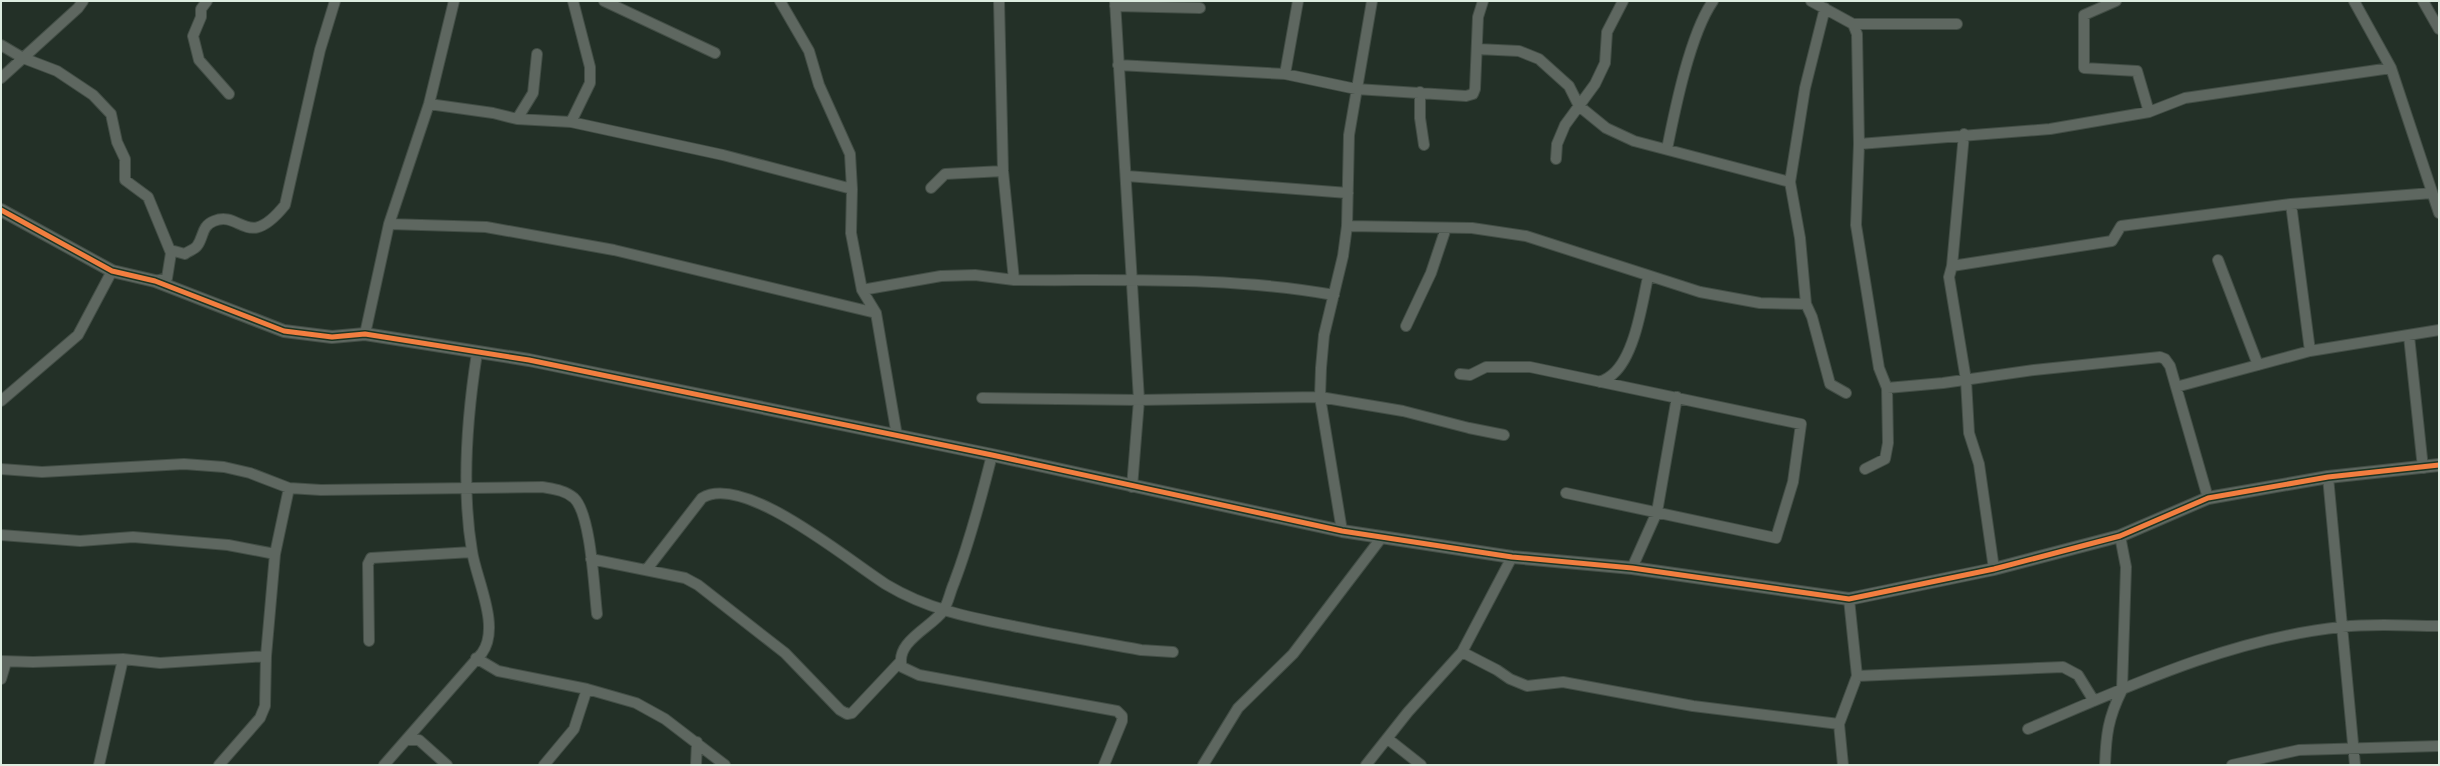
<svg xmlns="http://www.w3.org/2000/svg" width="2440" height="766" viewBox="0 0 2440 766" font-family="'Nunito Sans',sans-serif">
	<style>
		.lines { fill: none; stroke-linecap: round; stroke-linejoin: round }
		.minor-casing { stroke: #434e46; stroke-width: 12 }
		.tertiary-casing { stroke: #434e46; stroke-width: 14 }
		.minor { stroke: #5e6760; stroke-width: 10 }
		.tertiary { stroke: #5e6760; stroke-width: 12 }
		.cycleway-casing { stroke: #1d3624; stroke-width: 8 }
		.cycleway { stroke: #f27e40; stroke-width: 5 }
	</style>
	<rect width="100%" height="100%" fill="#233027"/>
	<g class="lines">
		<defs>
			<path id="minor" d="M207,1L201,9V17L193,36L199,60L229,94
				M604,1L715,53
				M780,1L809,51L819,85L850,154L852,189L851,233L862,290L876,313L897,436
				M999,1L1003,171L1014,280C1119,281 1230,276 1334,295
				M1115,1L1139,400L1132,487
				M1811,1L1853,24L1857,34L1859,144L1856,225L1879,368L1887,388L1888,443L1885,459L1865,469
				M2116,1L2084,15V68L2137,71L2149,112
				M2354,1L2391,68L2439,213
				M2423,1L2439,29
				M1115,6L1200,8
				M1825,8L1805,88L1790,182L1800,238L1806,304L1812,317L1830,384L1846,393
				M1853,24H1957
				M1,45L23,58L57,71L93,95L111,114L117,142L125,159V180L148,197L171,253L174,251L185,254C188,251 194,250 197,246C204,237 201,226 214,221C241,210 247,252 285,205L320,50L335,1
				M1477,49L1519,51L1539,59L1569,86L1579,106L1606,128L1634,141L1790,182
				M1118,65L1285,74L1356,89L1466,96L1473,94L1475,89L1478,17L1483,1
				M1285,74L1298,1
				M1,78L78,8L83,1
				M1420,92V118L1424,145
				M429,104L493,113L517,119L571,122L723,155L852,189
				M517,119L533,93L537,54
				M571,122L590,83V67L573,1
				M1964,134L1952,266L1949,277L1966,380L1969,433L1979,464L1994,569
				M1859,144L2050,129L2149,112L2185,98L2391,68
				M1667,149C1675,109 1690,34 1713,1
				M1556,159L1557,144L1565,125L1595,84L1605,63L1607,32L1623,1
				M1127,176L1348,193
				M931,188L945,174L1003,171
				M2291,204L2310,351
				M389,224L486,227L614,250L876,313
				M1347,226L1472,228L1526,236L1700,292L1760,303L1806,304
				M2218,260L2258,365
				M1952,266L2112,241L2121,226L2291,204L2432,193
				M155,281L167,278L171,253
				M862,290L941,276L975,275L1014,280
				M1406,326L1431,273L1446,228
				M365,334L389,224L429,104L454,1
				M2409,336L2423,468
				M1460,374L1470,375L1486,367H1530L1801,424L1793,482L1776,538L1566,493
				M1600,382C1604,380 1610,377 1613,374C1635,355 1642,304 1648,277
				M2176,387L2310,351L2439,330
				M1887,388L1943,383L2034,370L2160,357L2165,359L2170,366L2208,498
				M982,398L1139,400L1320,397L1403,411L1469,428L1504,435
				M1,401L78,335L112,271
				M992,455C981,499 970,541 954,583C950,592 948,604 943,611C932,627 894,642 902,667L919,675L1117,711L1122,716V721L1104,765
				M1,469L42,472L184,464L224,467L250,473L289,488L321,490L542,487C553,489 565,490 574,498C591,514 594,588 597,614
				M2328,477L2355,765
				M1342,531L1320,397L1321,368L1324,335L1343,256L1347,226L1349,135L1372,1
				M1,535L80,541L133,537L228,545L275,554
				M591,559L685,578L698,585L785,653L840,710L847,714L852,713L900,662
				M1632,568L1657,512L1677,397
				M647,569L702,498C744,472 850,562 887,585C927,609 968,617 1013,626C1056,635 1098,642 1141,650L1173,652
				M369,641L368,564L371,558L472,552
				M1462,652L1497,670L1510,679L1527,686L1563,682L1693,706L1839,724
				M476,658L498,671L587,689L636,703L665,719L725,765
				M1,661L33,662L123,659L160,663L266,656
				M1857,676L2063,667L2078,675L2094,701
				M1,679L6,662
				M2028,729C2129,686 2232,638 2342,627C2374,623 2407,626 2439,626
				M1388,739L1421,765
				M406,740H419L447,765
				M99,765L123,659
				M219,765L260,718L265,706L266,656L275,554L289,488
				M384,765L482,653C501,627 476,579 472,551C461,486 467,417 477,353
				M544,765L574,729L587,689
				M696,765L697,742
				M1203,765L1238,708L1293,654L1382,537
				M1366,765L1408,712L1462,652L1512,557
				M1843,765L1839,724L1857,676L1849,599
				M2105,765C2106,735 2108,718 2122,690L2126,567L2120,536
				M2232,765L2299,750L2439,746"/>
			<path id="tertiary" d="M1,210L112,271L155,281L284,331L332,337L365,334L529,360L992,455L1342,531L1512,557L1632,568L1849,599L1994,569L2120,536L2208,498L2328,477L2439,465"/>
		</defs>
		<use href="#minor" class="minor-casing"/>
		<use href="#tertiary" class="tertiary-casing"/>
		<use href="#minor" class="minor"/>
		<use href="#tertiary" class="tertiary"/>
		<defs>
			<path id="cycleway" d="M1,210L112,271L155,281L284,331L332,337L365,334L529,360L992,455L1342,531L1512,557L1632,568L1849,599L1994,569L2120,536L2208,498L2328,477L2439,465"/>
		</defs>
		<use href="#cycleway" class="cycleway-casing"/>
		<use href="#cycleway" class="cycleway"/>
	</g>
	<rect width="2440" height="766" fill="none" stroke="#ddece0" stroke-width="4"/>
</svg>
